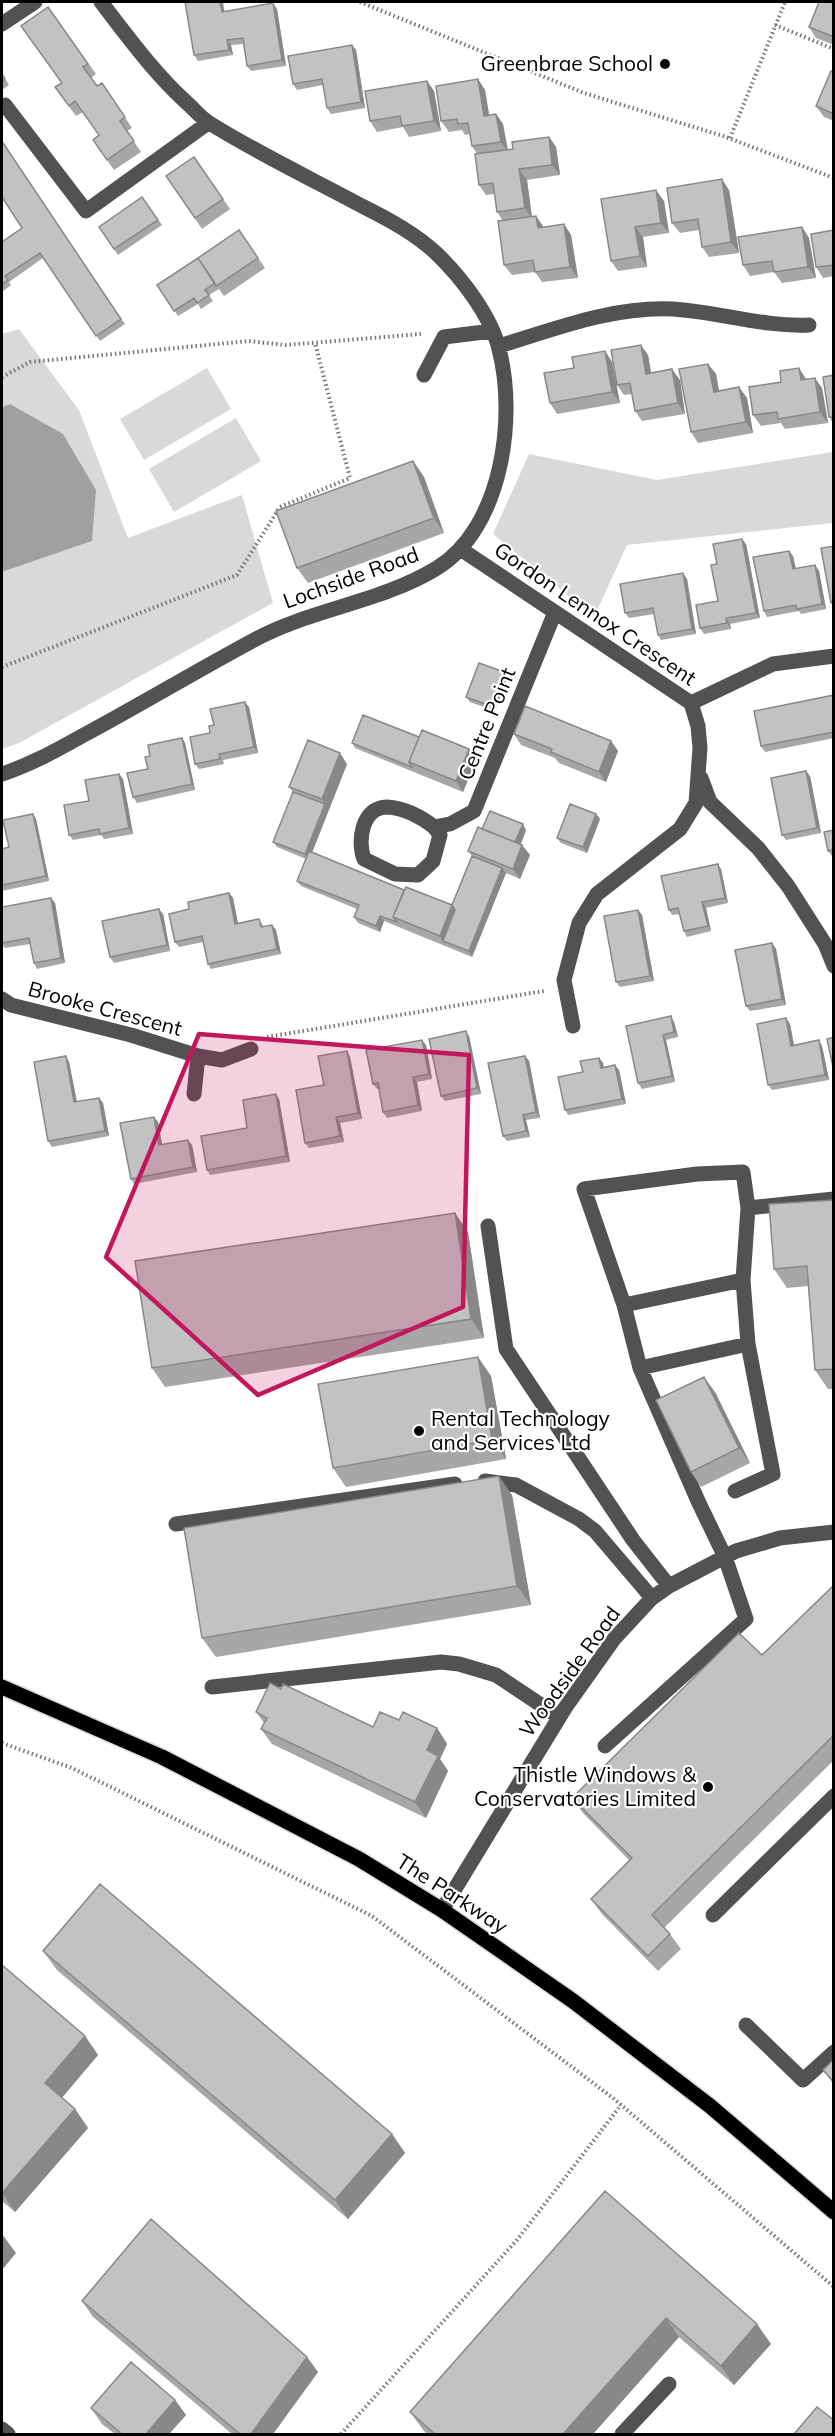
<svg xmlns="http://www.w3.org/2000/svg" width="835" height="2436" viewBox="0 0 835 2436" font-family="Mulish,sans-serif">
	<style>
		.green { fill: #d9d9d9 }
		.water { fill: #a0a0a0 }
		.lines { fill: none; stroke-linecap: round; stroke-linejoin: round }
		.major-casing { stroke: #dbdbdb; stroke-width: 18 }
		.path { stroke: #747474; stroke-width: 4; stroke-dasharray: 1.5 3; stroke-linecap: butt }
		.minor { stroke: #525252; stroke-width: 15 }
		.major { stroke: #000; stroke-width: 15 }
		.wall { fill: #a7a7a7 }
		.shaded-wall { fill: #888 }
		.building { fill: #c2c2c2; stroke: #888; stroke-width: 1.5 }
		.marked { fill: #c2185b; fill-opacity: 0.2; stroke: #c2185b; stroke-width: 4.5; stroke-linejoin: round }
		.poi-dot { fill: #000; stroke: #fff; stroke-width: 2 }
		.labels { text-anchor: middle; stroke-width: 4.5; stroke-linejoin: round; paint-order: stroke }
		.poi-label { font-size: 21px; fill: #000; stroke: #fff; text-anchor: end }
		.street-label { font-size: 21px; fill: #000; stroke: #fff }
	</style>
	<rect width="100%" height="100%" fill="#fff"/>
	<path class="green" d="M19,329L79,410L128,538L242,495L273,603L19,743L2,749V572L92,541L10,404L2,407V334Z
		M207,368L231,409L144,460L120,419Z
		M236,418L261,461L174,512L149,469Z
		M833,452V523L627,545L594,617L493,534L529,454L657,480Z"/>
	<path class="water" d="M10,404L63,434L96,490L92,541L2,572V407Z"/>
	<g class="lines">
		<defs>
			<path id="major" d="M2,1687L162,1757L359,1859L442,1910L573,2001L710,2106L834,2212"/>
		</defs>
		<use href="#major" class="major-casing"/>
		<path class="path" d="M360,2L584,93L723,136L834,178
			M775,25L834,49
			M730,138L785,2
			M2,377L30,362L249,341L286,345L421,334
			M2,667L237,575L280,507L350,478L315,343
			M267,1037L544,991
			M2,1743L72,1768L372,1916L613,2098L834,2287
			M341,2434L517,2240L621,2105"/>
		<path class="minor" d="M2,24L35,2
			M5,105L86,211L208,123
			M499,346C555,329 613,306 673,309C719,312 763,327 809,325
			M424,375L444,337L492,331
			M462,550L691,703L698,726L700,748L696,803L680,829L597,894L579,923L564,980L573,1026
			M691,703L773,664L834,656
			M2,774C30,765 55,751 82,736C140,705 196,671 254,640C311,609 382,602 437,568C502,528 517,418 499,349C491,316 461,277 437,254C416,234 388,219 362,206C312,179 259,154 211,124C202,119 195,110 187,103C154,73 128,37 101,2
			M701,778L710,802L758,848L788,886L825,944L834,966
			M434,827L440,835L433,861L418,875L395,874L364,859C357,841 362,807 387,807C404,808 422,817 434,827L450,824L474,811L555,612
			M2,999L11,1005L131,1035L198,1056L222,1060L251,1049
			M194,1094L198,1056
			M488,1226L506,1349L633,1540L669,1586
			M624,1305L743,1280L748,1208
			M640,1368L748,1344L743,1280
			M485,1481L516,1485L579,1519L595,1531L652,1598
			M735,1491L773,1474L748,1344
			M176,1524L455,1484
			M212,1687L441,1662L459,1664L496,1675L559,1717
			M605,1746L746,1619L725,1557L698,1501L640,1368L624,1305L584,1189L697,1174L743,1172L748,1208L834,1199
			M442,1910L565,1708L614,1639L652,1598L669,1586L736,1551L780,1538L834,1532
			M713,1915L834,1796
			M746,2025L803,2080L834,2052
			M2,2429L8,2434
			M622,2434L669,2384"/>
		<use href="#major" class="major"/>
	</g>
	<path class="wall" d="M188,2H222L224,11L277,9L286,66L251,71L247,66L243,44L231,45L233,55L198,61L194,55Z
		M834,2V45L816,38L809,27Z
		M48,7L96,74L91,78L97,86L102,83L132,128L127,131L141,152L114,170L93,140L99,135L83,112L76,116L55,87L62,83Z
		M352,45L356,50L365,108L331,114L327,108L323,85L297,90L293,84Z
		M834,72V121L824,117L816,106Z
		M2,74L9,85L2,90Z
		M427,81L434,91L441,131L409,137L403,127L377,132L370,121Z
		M485,90L489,115L496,114L503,124L508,150L513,149L549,137L556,147L560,175L527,180L532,216L543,227L564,224L571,235L578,278L542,282L535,272L512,275L504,265L503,221L497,212L495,194L486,195L479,185L477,154L472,146L470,134L465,135L462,130L449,132L441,121Z
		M2,144L125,324L100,341L43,258L9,282L11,285L2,292V242L22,228Z
		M194,157L230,209L202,229L166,176Z
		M729,190L739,253L709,257L702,247L699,230L680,233L672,223Z
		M142,197L162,225L118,255L99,227Z
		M601,199L664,201L669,233L643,237L647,267L618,271L611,261Z
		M802,227L809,238L816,278L782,283L774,272L750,276L743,265Z
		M239,230L265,268L224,296L219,289L209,295L213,301L201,309L198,304L178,316L157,285Z
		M834,230V276L823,278L816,267Z
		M605,351L612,362L620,403L557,414L550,403L574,368Z
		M648,355L651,373L680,380L685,414L642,421L635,411L632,394L624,395L617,385Z
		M708,364L716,374L719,391L739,387L747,398L753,433L698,443L691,432Z
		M834,375V424L829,417Z
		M807,379L822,388L828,423L785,429L781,423L761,426L753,415Z
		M413,461L424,477L444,533L308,583L297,568Z
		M746,544L760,618L730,624L731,629L704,634L700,628L718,601L717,564Z
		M793,556L796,569L815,565L819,571L826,609L801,614L799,611L767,617L764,611Z
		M687,579L696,634L661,640L658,635L654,614L629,618L625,613Z
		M508,677L495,711L470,702L466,697Z
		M834,695V738L765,752L761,746Z
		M249,707L258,753L223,760L224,764L199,769L195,764L214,725Z
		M514,734L611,741L618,751L606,782L559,763L555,758L521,745Z
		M182,738L185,743L195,790L137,803L133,797L148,769L150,756Z
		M352,743L476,760L463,792L355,748Z
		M347,764L312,853L404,890L452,905L472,856L468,851L482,829L526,830L521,844L522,845L530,855L520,879L506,873L472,957L384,921L380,932L358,923L354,917L357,909L301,886L297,881L306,859L277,847L273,842L293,792L289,787Z
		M119,774L123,779L133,834L104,839L101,835L73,840L69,835L89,801Z
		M810,776L821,833L786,840L782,835Z
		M33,814L36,819L49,881L2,891V849L9,847Z
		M596,814L600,819L587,853L561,843L557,838Z
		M834,830V856H832L828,851Z
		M721,869L728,903L706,908L711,931L687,937L684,931L680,914L672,915L669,910Z
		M229,893L233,898L238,923L259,919L264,927L272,925L276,930L281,954L211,969L208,964L203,942L179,947L175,942L189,909Z
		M55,903L65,963L37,969L34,963L30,944L5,948L2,944V907Z
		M638,910L642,915L654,981L620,987L616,982Z
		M163,914L170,951L114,963L110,957Z
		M772,943L776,949L786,1005L750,1011L746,1006Z
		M674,1022L678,1037L666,1040L675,1082L642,1089L638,1083L626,1026Z
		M790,1024L794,1045L822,1046L829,1080L772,1090L768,1085Z
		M469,1036L481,1094L445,1101L441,1096Z
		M426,1045L432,1079L417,1082L422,1111L387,1118L383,1112L379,1089H377L373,1084Z
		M347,1051L350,1057L362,1119L340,1123L344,1142L309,1148L305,1143L324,1085Z
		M525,1056L529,1061L540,1118L526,1120L530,1137L507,1141L503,1136Z
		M599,1058L603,1063V1067L619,1070L626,1104L568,1115L565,1110L583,1072Z
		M69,1062L77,1102L99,1098L103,1103L109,1136L52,1147L48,1141Z
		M279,1099L290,1162L210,1175L207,1170L247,1128Z
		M154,1117L158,1122L162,1144L192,1145L197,1172L134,1184L131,1179Z
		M834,1200V1389H828L815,1370L808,1286L787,1288L774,1269Z
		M468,1232L484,1338L165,1387L152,1368Z
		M491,1376L506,1459L346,1487L333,1468Z
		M715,1392L750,1463L701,1487L691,1472Z
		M512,1495L531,1605L216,1657L202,1638Z
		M834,1585V1760L664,1928L670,1934L681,1949L658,1971L602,1914L591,1899L630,1861L583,1813L572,1798L762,1655Z
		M281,1689L373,1727L399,1720L437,1728L447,1744L440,1759L448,1771L426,1818L272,1744L261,1729L264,1723L256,1712Z
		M43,1951L392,2134L405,2153L348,2219L57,1970Z
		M2,1965L85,2036L98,2055L62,2098L75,2109L88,2128L15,2212L2,2201Z
		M834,2059V2085L823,2070Z
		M605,2191L771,2344L734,2385L679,2337L593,2434H427L424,2431L410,2412Z
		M82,2301L318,2372L273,2434H232L93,2317Z
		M175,2400L186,2415L169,2434H115L102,2424L91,2408Z"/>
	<path class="shaded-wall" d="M220,2H223L225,17L222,12Z
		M273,3L277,9L286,66L282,60Z
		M227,40L231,45L233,55L229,50Z
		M352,45L356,50L365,108L361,102Z
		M478,79L485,90L491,126L484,116Z
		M427,81L434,91L441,131L434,121Z
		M496,114L503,124L508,152L501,142Z
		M549,137L556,147L560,175L552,165Z
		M519,169L527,180L532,219L525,208Z
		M722,179L729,190L739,253L731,242Z
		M656,190L664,201L669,233L661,223Z
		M536,216L543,226L545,239L538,228Z
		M564,224L571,235L578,278L570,267Z
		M635,227L643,237L647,267L640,256Z
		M802,227L809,238L816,278L808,267Z
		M641,345L648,355L653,384L646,374Z
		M605,351L612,362L620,403L612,392Z
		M708,364L716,374L721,403L714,392Z
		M799,368L806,379L808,390L801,380Z
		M672,369L680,380L685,414L678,403Z
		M815,378L822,388L828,423L820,412Z
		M739,387L747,398L753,433L746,422Z
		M413,461L424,477L444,533L434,518Z
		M742,539L746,544L760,618L756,613Z
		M789,551L793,556L797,575L793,569Z
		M815,565L819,571L826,609L822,604Z
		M683,573L687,579L696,634L692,629Z
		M726,618L730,624L731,629L727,623Z
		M504,672L508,677L495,711L491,706Z
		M245,702L249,707L258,753L254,747Z
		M182,738L185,743L195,790L192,784Z
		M611,741L618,751L606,782L599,772Z
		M469,749L476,760L463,792L456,781Z
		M340,753L347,764L309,860L305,854L325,804L322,799Z
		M806,771L810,776L821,833L817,828Z
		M119,774L123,779L133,834L129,828Z
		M33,814L36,819L49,881L46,876Z
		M596,814L600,819L587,853L583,847Z
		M523,824L526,830L518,851L514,845Z
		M522,845L530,855L520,879L513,869Z
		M718,864L721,869L728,903L725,898Z
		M502,868L506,873L472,957L469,951Z
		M229,893L233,898L239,929L235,924Z
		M51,898L55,903L65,963L61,958Z
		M702,902L706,908L711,931L708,926Z
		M452,905L459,916L443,941L440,936Z
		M159,909L163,914L170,951L167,945Z
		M638,910L642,915L654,981L650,976Z
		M380,916L384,921L380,932L376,926Z
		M272,925L276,930L281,954L277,949Z
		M772,943L776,949L786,1005L782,999Z
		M671,1016L674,1022L678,1037L674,1032Z
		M786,1018L790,1024L795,1051L791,1046Z
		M466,1031L469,1036L481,1094L477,1088Z
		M663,1035L666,1040L675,1082L672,1076Z
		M422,1040L426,1045L432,1079L429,1074Z
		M819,1040L822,1046L829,1080L825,1075Z
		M347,1051L350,1057L362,1119L358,1113Z
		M66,1056L69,1062L78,1108L74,1102Z
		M525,1056L529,1061L540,1118L536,1112Z
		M599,1058L603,1063L605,1073L601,1068Z
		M615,1065L619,1070L626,1104L622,1099Z
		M413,1077L417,1082L422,1111L418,1105Z
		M276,1094L279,1099L290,1162L286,1156Z
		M99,1098L103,1103L109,1136L105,1131Z
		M523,1115L526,1120L530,1137L526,1131Z
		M154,1117L158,1122L163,1150L159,1145Z
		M336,1117L340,1123L344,1142L340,1136Z
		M188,1140L192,1145L197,1172L193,1167Z
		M455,1213L468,1232L484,1338L471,1319Z
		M478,1357L491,1376L506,1459L492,1440Z
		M704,1377L715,1392L750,1463L739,1448Z
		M499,1476L512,1495L531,1605L517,1586Z
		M437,1728L447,1744L440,1759L448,1771L426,1818L415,1802L427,1750Z
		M85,2036L98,2055L58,2102L45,2083Z
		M75,2109L88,2128L15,2212L2,2193Z
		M392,2134L405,2153L348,2219L335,2200Z
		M2,2234L16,2253L2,2270Z
		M666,2318L679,2337L593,2434H563Z
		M757,2324L771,2344L734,2385L721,2366Z
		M307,2357L318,2372L273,2434H251Z
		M175,2400L186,2415L169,2434H146Z"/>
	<path class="building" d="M185,2H220L222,12L273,3L282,60L247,66L243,38L227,40L229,50L194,55Z
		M819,2H834V37L809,27Z
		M48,7L88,64L83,67L97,86L102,83L125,117L120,121L134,141L107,160L93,140L99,135L75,101L69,106L55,87L62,83L21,26Z
		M352,45L361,102L327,108L322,79L293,84L288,56Z
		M831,71L834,72V114L816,106Z
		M2,74L5,79L2,82Z
		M478,79L484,116L496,114L501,142L472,146L468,123L458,124L457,119L441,121L436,86Z
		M427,81L434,121L402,126L400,116L370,121L365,91Z
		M549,137L552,165L519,169L525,208L497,212L493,183L479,185L475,154L513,149L512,142Z
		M3,143L121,319L96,336L40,253L5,276L8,280L2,284V242L22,228L2,197V144Z
		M194,157L223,199L195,218L166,176Z
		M722,179L731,242L702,247L698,219L672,223L667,188Z
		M656,190L661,223L635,227L640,256L611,261L601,199Z
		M142,197L158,220L114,249L99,227Z
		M536,216L538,228L564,224L570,267L535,272L533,260L504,265L498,221Z
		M802,227L808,267L774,272L772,261L743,265L738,237Z
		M239,230L258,258L216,286L198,258Z
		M834,230V265L816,267L811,234Z
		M198,258L215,283L205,290L209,295L197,303L194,298L174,311L157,285Z
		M641,345L646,374L672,369L678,403L635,411L630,383L617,385L611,350Z
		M605,351L612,392L550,403L544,373L574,368L572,357Z
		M708,364L714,392L739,387L746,422L691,432L679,369Z
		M799,368L801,380L815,378L820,412L778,419L777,412L753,415L749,387L781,382L780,371Z
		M834,375V417H829L823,377Z
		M413,461L434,518L297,568L276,511Z
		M742,539L756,613L726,618L727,623L700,628L696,605L718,601L711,565L717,564L713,544Z
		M834,546V602L831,603L821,548Z
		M789,551L793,569L815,565L822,604L797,609L796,605L764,611L753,557Z
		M683,573L692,629L658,635L653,608L625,613L620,584Z
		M479,663L504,672L491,706L466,697Z
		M834,695V732L761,746L754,711Z
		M245,702L254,747L219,754L220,759L195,764L190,737L210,733L209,726L214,725L210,709Z
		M525,706L611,741L599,772L551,752L552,749L514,734Z
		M363,715L419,737L409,762L412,767L352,743Z
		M422,730L469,749L456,781L409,762Z
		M182,738L192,784L133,797L127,773L148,769L145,757L150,756L148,745Z
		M308,740L340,753L322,799L289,787Z
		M806,771L817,828L782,835L771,778Z
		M119,774L129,828L100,834L99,829L69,835L64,805L89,801L85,780Z
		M293,792L325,804L305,854L273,842Z
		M570,804L596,814L583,847L557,838Z
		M490,811L523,824L515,842L482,829Z
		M33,814L46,876L2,885V849L9,847L3,820Z
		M478,827L522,845L513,869L468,851Z
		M834,830V849L828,851L824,832Z
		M309,851L404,890L393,917L397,922L380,916L376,926L354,917L359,905L297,881Z
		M472,856L502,868L469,951L443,941L455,910L452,905Z
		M718,864L725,898L702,902L708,926L684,931L678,908L669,910L661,876Z
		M406,887L452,905L440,936L393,917Z
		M229,893L235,924L259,919L261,927L272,925L277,949L208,964L202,936L175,942L169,914L189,909L188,902Z
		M51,898L61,958L34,963L29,938L2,943V907Z
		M159,909L167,945L110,957L102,921Z
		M638,910L650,976L616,982L604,916Z
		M772,943L782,999L746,1006L735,950Z
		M671,1016L674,1032L663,1035L672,1076L638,1083L626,1026Z
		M786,1018L791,1046L819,1040L825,1075L768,1085L757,1024Z
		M466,1031L477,1088L441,1096L429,1039Z
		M834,1037V1072L827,1039Z
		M422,1040L429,1074L413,1077L418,1105L383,1112L378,1083L373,1084L366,1050Z
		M347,1051L358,1113L336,1117L340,1136L305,1143L296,1090L324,1085L318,1056Z
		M66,1056L74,1102L99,1098L105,1131L48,1141L34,1062Z
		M525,1056L536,1112L523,1115L526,1131L503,1136L488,1063Z
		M599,1058L601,1068L615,1065L622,1099L565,1110L558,1077L583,1072L580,1061Z
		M276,1094L286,1156L207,1170L201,1136L247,1128L243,1100Z
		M154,1117L159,1145L188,1140L193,1167L131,1179L120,1123Z
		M834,1200V1369L815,1370L807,1266L774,1269L769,1204Z
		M455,1213L471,1319L152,1368L135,1261Z
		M478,1357L492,1440L333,1468L318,1384Z
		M704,1377L739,1448L691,1472L656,1400Z
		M499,1476L517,1586L202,1638L184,1528Z
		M834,1585V1735L652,1915L670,1934L648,1956L591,1899L632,1858L572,1798L739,1633L762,1655Z
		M270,1683L281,1689L283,1684L373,1727L380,1712L399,1720L403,1712L437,1728L427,1750L438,1756L415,1802L261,1729L267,1718L256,1712Z
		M100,1884L392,2134L335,2200L43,1951Z
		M2,1965L85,2036L45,2083L75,2109L2,2193Z
		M834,2059V2082L823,2070Z
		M605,2191L757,2324L721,2366L666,2318L563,2434H435L410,2412Z
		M151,2219L307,2357L251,2434H240L82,2301Z
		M131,2362L175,2400L146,2434H122L91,2408Z
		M817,2407L834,2420V2434H794Z"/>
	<path class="marked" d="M199,1034L469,1055L463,1307L258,1395L106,1257Z"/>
	<g class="poi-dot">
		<circle cx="665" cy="64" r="6"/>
		<circle cx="419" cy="1431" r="6"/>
		<circle cx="708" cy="1787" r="6"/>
	</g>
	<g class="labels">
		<g class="poi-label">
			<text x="653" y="71">Greenbrae School</text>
			<text x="431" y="1426" text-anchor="start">Rental Technology<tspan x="431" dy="24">and Services Ltd</tspan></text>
			<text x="696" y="1782">Thistle Windows &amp;<tspan x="696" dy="24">Conservatories Limited</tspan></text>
		</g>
		<g class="street-label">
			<text transform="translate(351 578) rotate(-20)" y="7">Lochside Road</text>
			<text transform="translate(595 614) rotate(34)" y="7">Gordon Lennox Crescent</text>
			<text transform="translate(487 724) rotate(-68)" y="7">Centre Point</text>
			<text transform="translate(105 1009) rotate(15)" y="7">Brooke Crescent</text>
			<text transform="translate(570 1672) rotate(-54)" y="7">Woodside Road</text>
			<text transform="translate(452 1894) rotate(33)" y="7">The Parkway</text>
		</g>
	</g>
	<rect width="835" height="2436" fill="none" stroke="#000000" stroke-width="6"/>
</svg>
